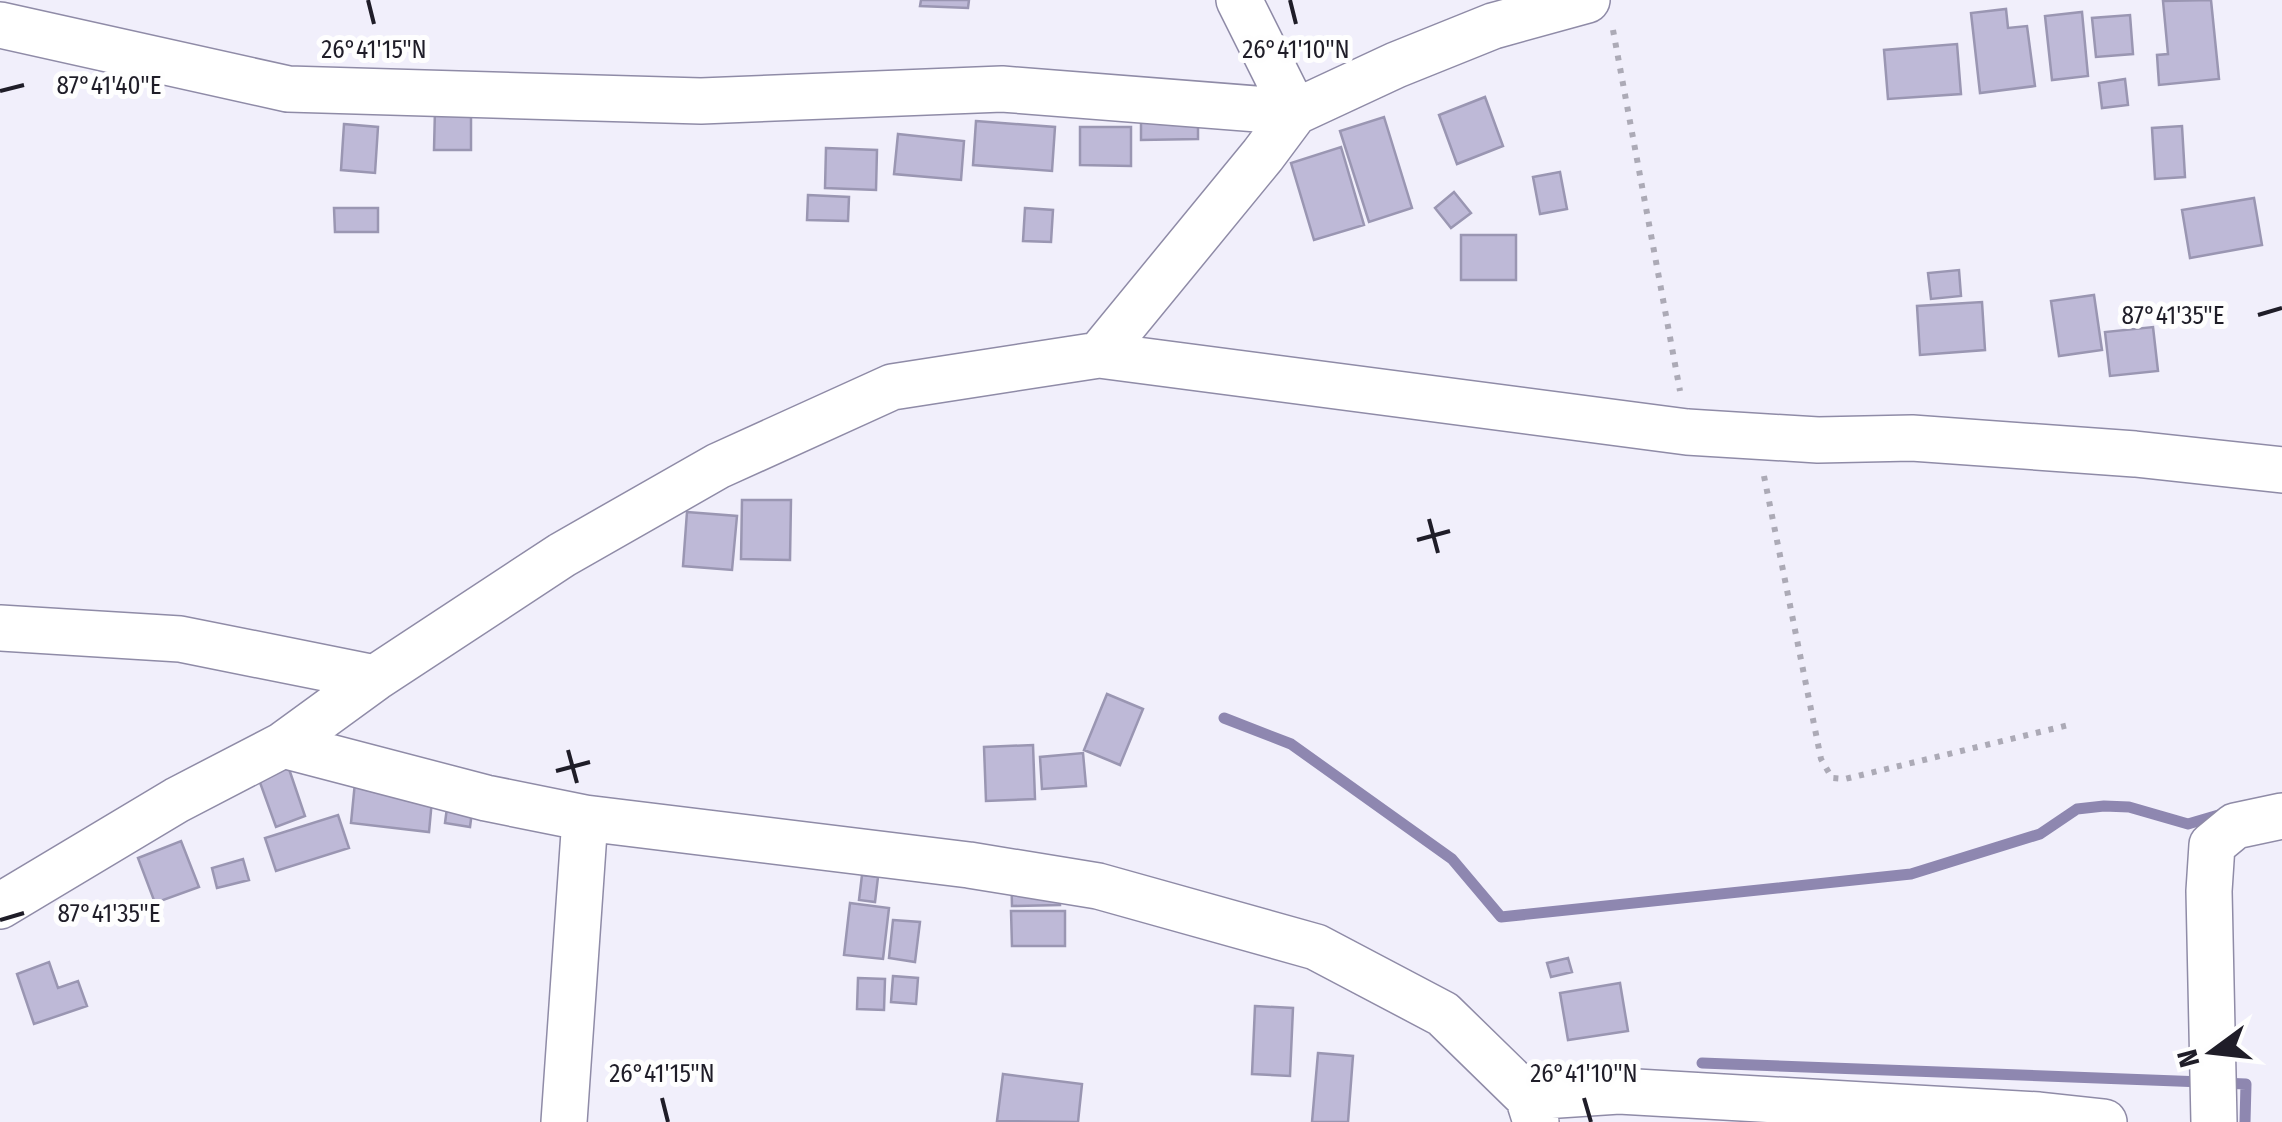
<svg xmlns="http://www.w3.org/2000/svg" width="2282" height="1122" viewBox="0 0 2282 1122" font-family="'Fira Sans Condensed',sans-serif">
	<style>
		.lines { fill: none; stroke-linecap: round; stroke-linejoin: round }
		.stream { stroke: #8e87b0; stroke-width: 11 }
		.building { fill: #beb9d7; stroke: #9a96b2; stroke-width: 2.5 }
		.minor-casing { stroke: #8f8ba7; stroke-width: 48 }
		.path { stroke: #acaab6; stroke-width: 6; stroke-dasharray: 5 8; stroke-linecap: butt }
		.minor { stroke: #fff; stroke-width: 45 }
		.ticks { fill: none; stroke: #1f1d28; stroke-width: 4 }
		.ticks-label { font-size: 25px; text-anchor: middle; fill: #1f1d28; stroke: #fefefe; stroke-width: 10; stroke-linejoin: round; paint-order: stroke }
	</style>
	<rect width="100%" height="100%" fill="#f1effb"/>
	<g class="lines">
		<path class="stream" d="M1224,718L1291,744L1452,859L1501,917L1911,874L2040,834L2077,809L2104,806L2129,807L2188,824L2222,814
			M1702,1063L2203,1082
			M2221,1083L2246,1084L2245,1122"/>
	</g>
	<path class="building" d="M921,0H969L968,8L920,6Z
		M2211,0L2219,79L2159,85L2157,55L2168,54L2163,1Z
		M2006,9L2008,28L2027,26L2035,86L1980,93L1971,13Z
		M2082,12L2088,76L2052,80L2045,16Z
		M2130,15L2133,54L2096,57L2092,18Z
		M1957,44L1961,94L1888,99L1884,50Z
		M2125,79L2128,105L2102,108L2099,83Z
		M1485,97L1503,146L1457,164L1439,115Z
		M435,109L471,110V150H434Z
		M1141,116H1198V139L1141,140Z
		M1384,117L1412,208L1369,222L1340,131Z
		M976,121L1055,127L1052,171L973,165Z
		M344,124L378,127L375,173L341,170Z
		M2182,126L2185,177L2155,179L2152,128Z
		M1080,127H1131V166L1080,165Z
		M898,134L964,141L961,180L894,174Z
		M1341,147L1364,225L1314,240L1291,163Z
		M826,148L877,150L876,190L825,188Z
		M1560,172L1567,209L1540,214L1533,177Z
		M1454,192L1471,213L1451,228L1435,208Z
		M808,195L849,197L848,221L807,220Z
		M2254,198L2262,245L2190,258L2182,210Z
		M334,208H378V232H335Z
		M1025,208L1053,210L1051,242L1023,241Z
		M1461,235H1516V280H1461Z
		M1959,270L1961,296L1931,299L1928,273Z
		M2094,295L2102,350L2059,356L2051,301Z
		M1982,302L1985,350L1920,355L1917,306Z
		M2153,327L2158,371L2110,376L2105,332Z
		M742,500H791L790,560L741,559Z
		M687,512L737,516L732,570L683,566Z
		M1107,694L1143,709L1120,765L1084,750Z
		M1033,745L1035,799L986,801L984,747Z
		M1083,753L1086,786L1042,789L1040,757Z
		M288,766L305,816L276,827L258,777Z
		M355,782L433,789L429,832L351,823Z
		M448,800L473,804L470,827L445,823Z
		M338,815L349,848L276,871L265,838Z
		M181,841L199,887L155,903L138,858Z
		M243,859L249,880L217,888L212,868Z
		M1059,867L1060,905L1012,906L1011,868Z
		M862,875L878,877L875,902L859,900Z
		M850,903L889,908L883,959L844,955Z
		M1011,911H1065V946H1012Z
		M893,920L920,922L915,962L889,958Z
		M1568,958L1572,972L1551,977L1547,963Z
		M49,962L58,988L78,981L87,1006L34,1024L17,974Z
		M893,976L918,978L916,1004L891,1002Z
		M858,978L885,979L884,1010L857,1009Z
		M1620,983L1628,1031L1568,1040L1560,993Z
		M1255,1006L1293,1008L1290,1076L1252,1074Z
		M1318,1053L1353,1056L1348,1122H1312Z
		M1003,1074L1082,1084L1078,1122L997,1121Z"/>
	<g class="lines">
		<defs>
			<path id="minor" d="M1239,0L1295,112
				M0,25L288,89L701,101L1002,89L1295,112
				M1099,355L1687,432L1818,440L1912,438L2135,454L2282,470
				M0,628L180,639L375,678
				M283,745L486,798L585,818L969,865L1098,886L1316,947L1443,1014L1528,1097L1536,1122
				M0,906L177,800L283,745L375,678L562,555L718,466L892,387L1099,355L1263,155L1295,112L1396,65L1493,26L1587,0
				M1528,1097L1619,1091L2039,1115L2104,1122
				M564,1122L585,818
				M2214,1122L2209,891L2212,845L2235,826L2282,816"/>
		</defs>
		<use href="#minor" class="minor-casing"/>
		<path class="path" d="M1613,30L1680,391
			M1764,476L1821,759L1832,778L1845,779L2073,724"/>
		<use href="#minor" class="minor"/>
	</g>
	<path class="ticks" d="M368,0L374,24M1290,0L1296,24M0,91L24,85M2258,315L2282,308M1429,519L1438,553M1417,540L1450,531M568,750L577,783M556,771L590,762M0,920L24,913M662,1098L668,1122M1584,1098L1591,1122"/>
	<g class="ticks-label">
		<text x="374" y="58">26°41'15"N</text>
		<text x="1296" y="58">26°41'10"N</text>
		<text x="109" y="94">87°41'40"E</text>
		<text x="2173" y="324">87°41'35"E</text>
		<text x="109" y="922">87°41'35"E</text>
		<text x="662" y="1082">26°41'15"N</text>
		<text x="1584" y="1082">26°41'10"N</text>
	</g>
	<g transform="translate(2212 1052) rotate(255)" stroke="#fefefe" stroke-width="8" paint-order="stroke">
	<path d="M0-8L18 38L0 25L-18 38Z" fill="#1f1d28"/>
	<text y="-15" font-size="28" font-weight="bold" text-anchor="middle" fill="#1f1d28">N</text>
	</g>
</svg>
